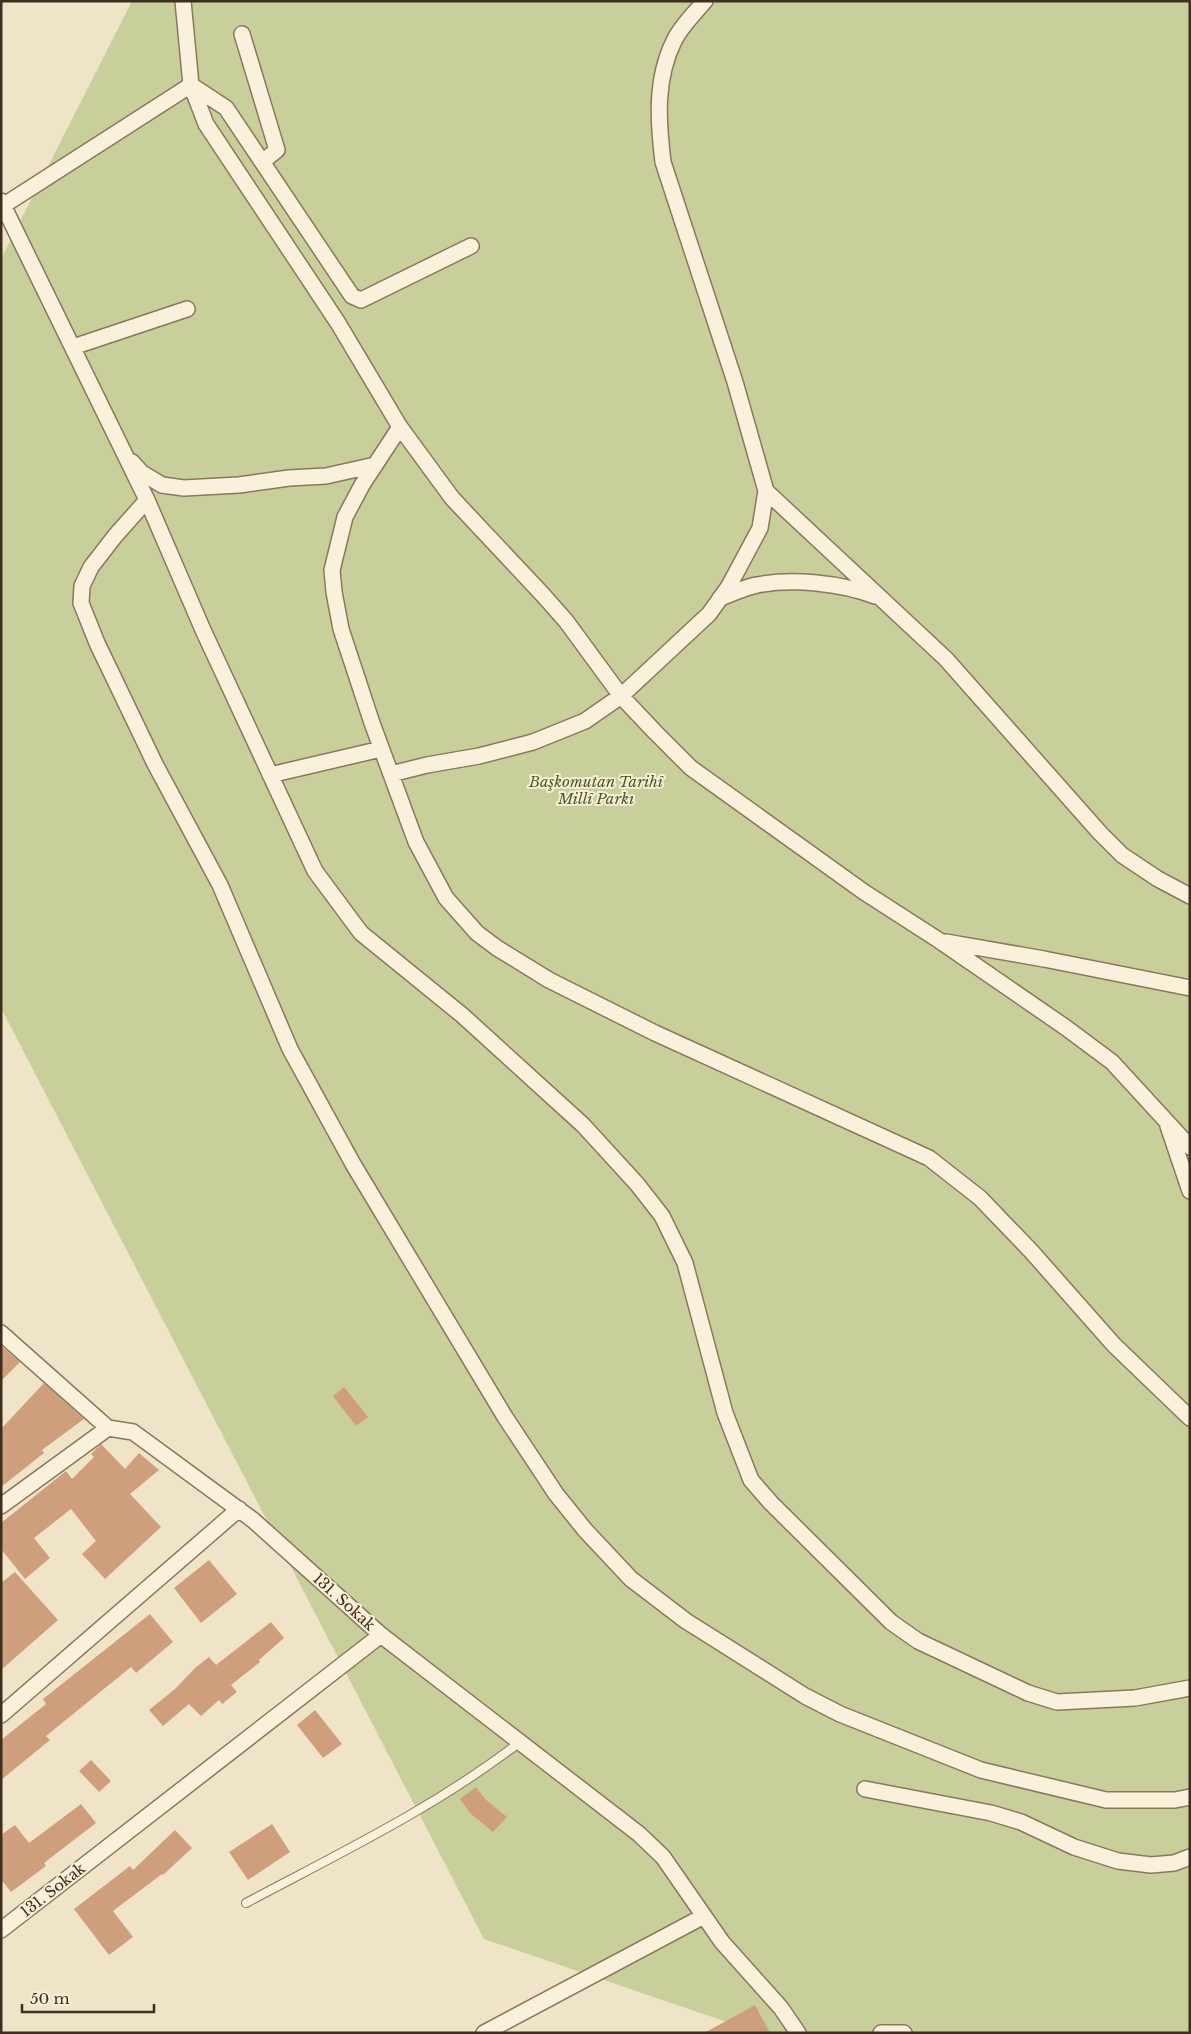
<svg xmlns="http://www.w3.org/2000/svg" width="1191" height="2034" viewBox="0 0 1191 2034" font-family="'Libre Baskerville',serif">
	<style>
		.green { fill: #c9cf9b }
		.building { fill: #cf9f7d }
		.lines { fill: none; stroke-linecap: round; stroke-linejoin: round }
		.service-casing { stroke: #8d765c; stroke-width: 10 }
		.minor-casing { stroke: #8d765c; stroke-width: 18 }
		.service { stroke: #faf1dc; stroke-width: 8 }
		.minor { stroke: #faf1dc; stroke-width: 15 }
		.labels { text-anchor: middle; stroke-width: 4; stroke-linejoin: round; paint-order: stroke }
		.park-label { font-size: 15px; font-style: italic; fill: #4d5a26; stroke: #f7eed8 }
		.street-label { font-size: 15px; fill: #3d2e20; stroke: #f7eed8 }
	</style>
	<rect width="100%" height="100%" fill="#f0e4c8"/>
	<path class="green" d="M132,1H1190V2033H759L484,1939L1,1008V259Z"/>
	<path class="building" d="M1,1346L20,1362L1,1381Z
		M44,1383L84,1419L42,1450L44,1453L1,1487V1429Z
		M344,1387L368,1417L356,1426L333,1396Z
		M101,1444L125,1469L139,1453L159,1470L130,1494L161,1527L105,1579L82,1554L96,1541L71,1509L34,1538L50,1558L25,1579L1,1549V1523L66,1471L72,1479L94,1457L91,1454Z
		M209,1560L237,1594L201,1623L174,1588Z
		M15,1572L58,1620L1,1670V1583Z
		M150,1614L173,1642L136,1673L131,1667L46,1736L50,1740L1,1780V1740L46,1704L43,1699Z
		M271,1622L284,1638L259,1660L260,1662L231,1685L237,1692L222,1704L219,1700L201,1716L189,1704L163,1726L149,1710L175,1689L195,1668L209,1657L216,1665Z
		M315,1710L342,1744L323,1758L297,1725Z
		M91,1760L111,1781L99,1792L79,1771Z
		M476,1787L485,1799L507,1817L493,1832L470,1813L460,1799Z
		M81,1804L96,1823L44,1863L46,1866L11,1892L1,1879V1835L15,1825L29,1843Z
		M272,1824L290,1852L248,1880L229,1852Z
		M175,1830L192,1848L163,1875L162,1874L113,1911L133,1937L109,1955L74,1909L130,1866L133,1870Z
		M755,2005L770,2033H704Z"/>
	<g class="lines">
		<defs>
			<path id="service" d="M246,1903C340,1853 436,1807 520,1742"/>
			<path id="minor" d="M242,34L277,150L262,162
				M191,85L206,124L338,323L400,427L452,498L543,595L566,621L621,696L655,732L691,768L864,892L940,941L1065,1027L1112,1062L1190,1147
				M191,85L226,108L352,296L361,300L471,246
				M1,201L147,500L203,630L315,871L361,933L462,1015L583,1125L637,1184L662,1216L685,1263L725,1413L751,1480L771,1503L891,1622L918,1641L1028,1693L1057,1702L1135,1698L1190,1688
				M1,207L191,85L183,1
				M73,347L187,309
				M400,427L362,485L345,517L332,570L334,592L341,629L372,723L416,842L446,898L477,933L497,948L549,980L655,1033L929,1158L980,1198L1031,1251L1114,1345L1190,1418
				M132,462L142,473L162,485L184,488L239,485L289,478L326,476L375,465
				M766,491L946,659L1100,833L1122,855L1158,879L1190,896
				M147,500L115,536L91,567L82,586L81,603L97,643L155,764L220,885L290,1049L353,1164L505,1417L556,1494L585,1530L631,1579L686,1621L805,1696L840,1714L981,1770L1106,1800H1175L1190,1797
				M720,598C732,594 745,587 757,585C792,578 841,583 875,596
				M391,774L427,765L479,756L533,742L585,721L621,696L709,614L729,586L760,528L766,491L735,382L663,162C658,121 655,79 674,41C681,26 694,14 705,1
				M270,775L381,749
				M946,942L1044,959L1190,988
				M1168,1126L1190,1191
				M1,1333L108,1428L133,1432L253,1520L381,1635L639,1834L663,1857L722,1942L781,2008L798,2033
				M1,1506L108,1428
				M1,1715L239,1509
				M865,1789L991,1813L1021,1822L1074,1847L1118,1861L1151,1865L1174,1863L1190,1857
				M1,1930L381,1635
				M484,2033L704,1916
				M881,2033H904"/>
		</defs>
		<use href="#service" class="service-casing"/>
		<use href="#minor" class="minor-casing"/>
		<use href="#service" class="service"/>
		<use href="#minor" class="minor"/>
	</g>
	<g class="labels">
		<g class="park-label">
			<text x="596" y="787">Başkomutan Tarihî<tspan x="596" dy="17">Millî Parkı</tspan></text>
		</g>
		<g class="street-label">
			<text transform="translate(344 1602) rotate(42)" y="5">131. Sokak</text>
			<text transform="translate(53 1890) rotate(-38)" y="5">131. Sokak</text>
		</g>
	</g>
	<rect width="1191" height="2034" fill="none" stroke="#3d2e20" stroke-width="5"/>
	<path d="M22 2004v8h132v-8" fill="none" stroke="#3d2e20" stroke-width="2.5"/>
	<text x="30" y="2004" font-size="15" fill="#3d2e20" stroke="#f7eed8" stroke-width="4" paint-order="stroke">50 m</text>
</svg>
